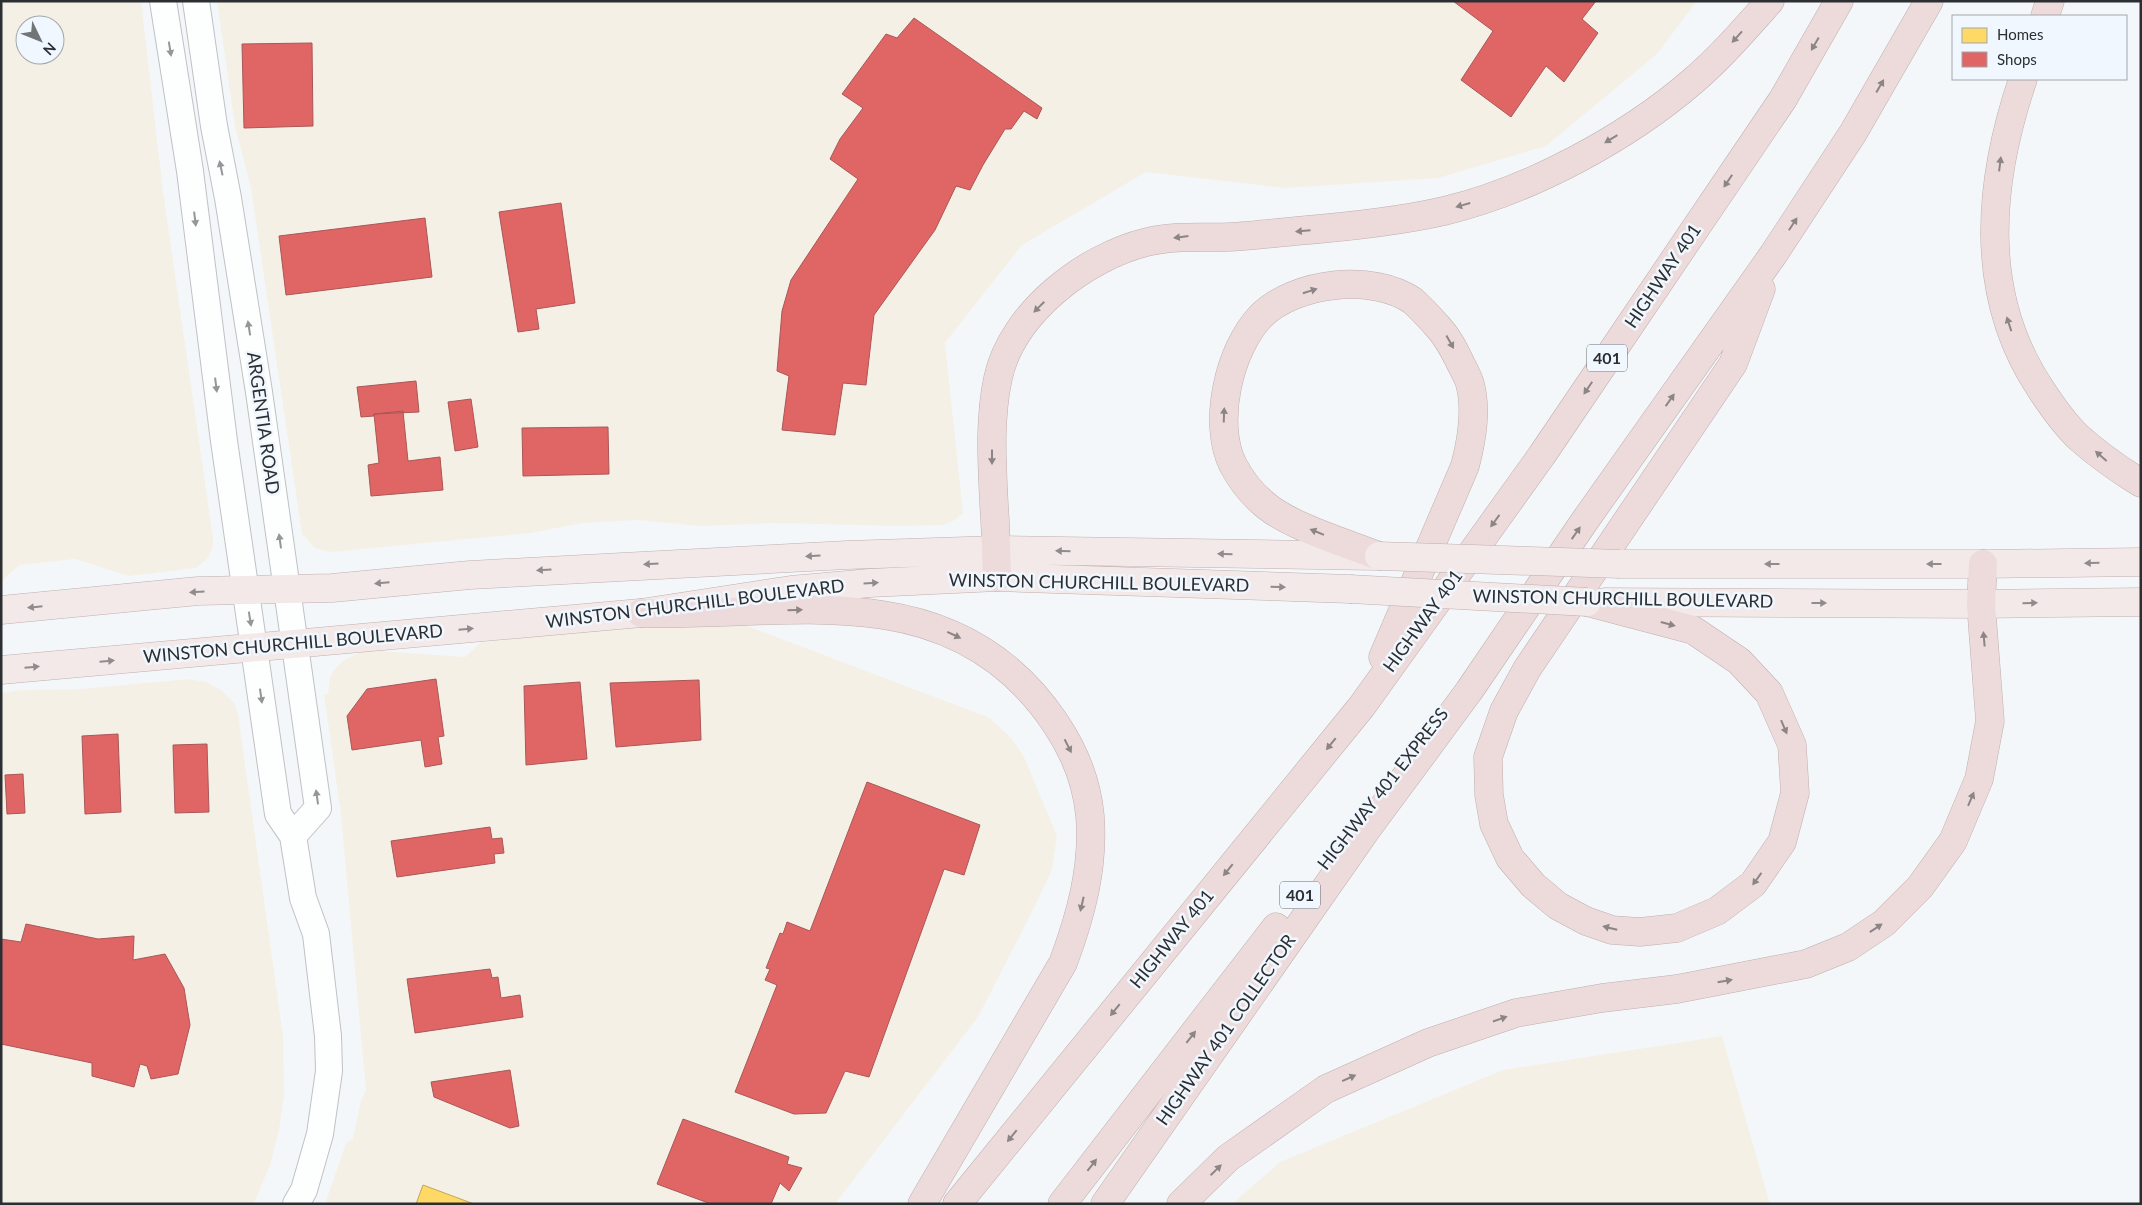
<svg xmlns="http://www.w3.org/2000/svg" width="2142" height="1205" viewBox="0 0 2142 1205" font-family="Lato,sans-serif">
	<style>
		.commercial { fill: #f5f0e6; fill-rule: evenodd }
		.homes { fill: #ffd966; stroke: #c0a656 }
		.shops { fill: #e06666; stroke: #aa5656 }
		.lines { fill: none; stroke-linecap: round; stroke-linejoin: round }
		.minor-casing { stroke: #bfc2c5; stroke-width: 28 }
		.major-casing { stroke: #bfafaf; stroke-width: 29 }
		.highway-casing { stroke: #bfafaf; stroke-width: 29 }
		.minor { stroke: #fdfefe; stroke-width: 26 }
		.major { stroke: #f3e9e8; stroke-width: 28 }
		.highway { stroke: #ecdbda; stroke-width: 28 }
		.major-bridge-casing { stroke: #bfafaf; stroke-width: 29; stroke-linecap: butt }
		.major-bridge { stroke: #f3e9e8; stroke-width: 28 }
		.oneway { fill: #8c8586 }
		.oneway2 { fill: #949698 }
		.oneway3 { fill: #908c8d }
		.labels { text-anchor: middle; stroke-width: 5; stroke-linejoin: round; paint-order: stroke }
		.shield { fill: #f0f7fe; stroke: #676b6f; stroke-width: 1 }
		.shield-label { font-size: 16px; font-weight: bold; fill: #2c2f32 }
		.street-label { font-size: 18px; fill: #2c2f32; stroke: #f0f7fe }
	</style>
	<rect width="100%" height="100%" fill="#f4f7fa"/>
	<path class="commercial" d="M1,1H141L163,191L213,538V546L208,558L196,568L129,576L75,559L19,565L1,582ZM25,25H55V55H25Z
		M217,1H1697L1657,54L1546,146L1438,178L1285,188L1146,172L1022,245L945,343L963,513L955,520L943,525L896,526L774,523L701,526L637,520L583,523L530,533L331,552L315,548L302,534L251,188L235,126Z
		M734,621L990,718L1012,739L1024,757L1057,836L1052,870L1030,916L978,1017L835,1204H325L346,1143L353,1139L361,1100L366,1091L341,815L324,694H328L330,678L334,670L344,660L362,652L382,651L465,657L480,643L562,633Z
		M188,679L206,682L221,690L235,704L238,714L283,1036L284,1096L279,1130L271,1162L254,1204H1V693L23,690L81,689Z
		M1722,1036L1770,1204H1232L1280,1162L1503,1070Z"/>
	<path class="homes" d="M423,1185L474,1204H416Z"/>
	<path class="shops" d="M1453,1H1596L1582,19L1598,33L1564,82L1546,66L1511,117L1461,80L1493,31Z
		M914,18L1042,108L1037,119L1024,111L1011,129H1005L983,165L970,190L956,186L935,230L874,315L866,385L843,383L835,435L782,430L789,376L777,371L782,311L791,280L858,179L830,159L840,139L863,108L842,94L886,34L897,38Z
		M312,43L313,126L244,128L242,44Z
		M561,203L575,303L536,309L539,329L518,332L499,212Z
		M425,218L432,277L286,295L279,236Z
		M416,381L419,412L374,414V416L361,417L357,387Z
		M471,399L478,447L455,451L448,402Z
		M403,411L408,461L440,457L443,490L371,496L368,465L379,463L374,414Z
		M608,427L609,474L523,476L522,428Z
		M436,679L444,736L438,737L442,764L425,767L421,740L352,750L347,716L367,689Z
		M699,680L701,740L616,747L610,683Z
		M580,682L587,759L526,765L524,686Z
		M118,734L121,812L85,814L82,736Z
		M207,744L209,812L175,813L173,745Z
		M23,774L25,813L7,814L5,775Z
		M867,782L980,825L964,875L944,869L869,1077L845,1071L826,1113L794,1114L735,1092L777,985L765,980L770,969L766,968L780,933L783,934L787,922L810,931Z
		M490,827L492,839L502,838L504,853L494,854L495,863L397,877L391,841Z
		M26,924L98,939L134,936L133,960L165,954L184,988L190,1025L178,1074L151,1079L147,1066L140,1064L134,1087L92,1076V1063L1,1044V939L21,942Z
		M490,969L492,978L498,977L501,998L520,995L523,1017L415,1033L407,979Z
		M510,1070L519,1126L510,1128L434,1097L431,1082Z
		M683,1119L789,1157L787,1164L802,1168L789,1191L780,1183L771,1204H711L657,1184Z"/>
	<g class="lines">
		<defs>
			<path id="minor" d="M163,1L190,171L224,441L278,814L293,836L303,898L316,934L328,1036L329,1071L320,1134L304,1190L296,1204
				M196,1L214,126L228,198L259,392L318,808L293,836"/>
			<path id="major" d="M1620,564H1983L2141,562
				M1605,602L1981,604L2141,602
				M1,610L198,591L332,588L470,575L847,555L996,550L1375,556
				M1,670L641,613L791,590L870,583L997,577L1350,589"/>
			<path id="highway" d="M2045,16L2050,1
				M2023,79C1988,182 1977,293 2040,388C2051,405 2063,422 2077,436C2097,454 2118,469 2141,483
				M1379,556C1346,543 1288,526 1263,503C1251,493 1240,478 1233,465C1212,423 1229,349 1261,316C1295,282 1373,273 1413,301C1422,309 1431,319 1439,328C1448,338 1453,348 1459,360C1462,367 1468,376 1470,384C1477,410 1472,439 1465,466L1383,657
				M997,577C996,553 996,529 994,505C992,463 989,420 998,378C1012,313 1085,257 1147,242C1175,235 1202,238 1230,237C1252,236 1274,233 1296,231C1345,227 1396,222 1444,211C1529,191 1627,138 1693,81C1721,57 1745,29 1770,1
				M1587,602L1693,630L1739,661L1769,693L1792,745L1795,793L1782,842L1753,884L1717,911L1677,928L1640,932L1612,930L1586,921L1558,906L1533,885L1510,858L1494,824L1489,795L1488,757L1504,711L1527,669L1733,364L1761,289
				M641,613C722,616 803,603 883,615C956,626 1015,662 1056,724C1074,751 1087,783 1090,816C1094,867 1081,915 1063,963L922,1204
				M957,1204L1362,706L1542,455L1783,99L1839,1
				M1062,1204L1276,927
				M1105,1204L1367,829L1469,691L1586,519L1773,255L1853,133L1929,1
				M1181,1204L1228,1158L1326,1089L1428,1043L1516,1013L1602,998L1677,989L1806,964L1848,947L1884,923L1920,887L1953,841L1979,779L1990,721L1981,604L1983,564"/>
		</defs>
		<use href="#minor" class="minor-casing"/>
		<use href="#major" class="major-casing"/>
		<use href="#highway" class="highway-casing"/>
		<use href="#minor" class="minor"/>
		<use href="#major" class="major"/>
		<use href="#highway" class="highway"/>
		<defs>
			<path id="major-bridge" d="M1379,556L1620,564
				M1350,589L1587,602"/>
		</defs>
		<use href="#major-bridge" class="major-bridge-casing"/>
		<use href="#major-bridge" class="major-bridge"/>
	</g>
	<defs><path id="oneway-solid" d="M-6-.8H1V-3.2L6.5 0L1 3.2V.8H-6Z" transform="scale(1.25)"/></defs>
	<g class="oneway">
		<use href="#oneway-solid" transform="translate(1737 37) rotate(132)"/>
		<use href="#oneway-solid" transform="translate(1815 44) rotate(120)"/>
		<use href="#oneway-solid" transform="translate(1880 86) rotate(-60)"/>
		<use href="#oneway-solid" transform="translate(1611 139) rotate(149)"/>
		<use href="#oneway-solid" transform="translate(2000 164) rotate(-83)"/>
		<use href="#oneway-solid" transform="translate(1728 181) rotate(124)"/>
		<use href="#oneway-solid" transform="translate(1463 205) rotate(164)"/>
		<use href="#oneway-solid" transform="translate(1793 224) rotate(-57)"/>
		<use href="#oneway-solid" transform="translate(1303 231) rotate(175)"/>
		<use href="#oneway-solid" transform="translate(1181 237) rotate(173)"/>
		<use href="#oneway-solid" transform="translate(1310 291) rotate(-18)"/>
		<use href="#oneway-solid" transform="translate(1039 307) rotate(135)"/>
		<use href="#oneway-solid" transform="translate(2009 324) rotate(-108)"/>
		<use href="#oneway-solid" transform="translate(1450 342) rotate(61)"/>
		<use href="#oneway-solid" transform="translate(1588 388) rotate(124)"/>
		<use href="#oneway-solid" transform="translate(1670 400) rotate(-55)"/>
		<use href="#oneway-solid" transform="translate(1224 415) rotate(-88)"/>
		<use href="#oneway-solid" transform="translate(2101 456) rotate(-139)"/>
		<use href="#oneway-solid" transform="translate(992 457) rotate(90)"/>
		<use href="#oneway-solid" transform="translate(1495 521) rotate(126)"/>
		<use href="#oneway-solid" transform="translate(1317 532) rotate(-158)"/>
		<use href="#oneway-solid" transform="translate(1576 533) rotate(-55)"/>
		<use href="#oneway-solid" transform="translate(795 610) rotate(-1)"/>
		<use href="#oneway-solid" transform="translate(1668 624) rotate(15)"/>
		<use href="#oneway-solid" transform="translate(954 635) rotate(25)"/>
		<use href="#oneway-solid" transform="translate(1984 639) rotate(-95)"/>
		<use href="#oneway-solid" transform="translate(1784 727) rotate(67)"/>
		<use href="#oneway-solid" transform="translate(1331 744) rotate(129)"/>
		<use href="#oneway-solid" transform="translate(1068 746) rotate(63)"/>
		<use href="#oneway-solid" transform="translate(1971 799) rotate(-67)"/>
		<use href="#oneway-solid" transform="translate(1228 870) rotate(129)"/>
		<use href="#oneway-solid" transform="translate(1757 879) rotate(126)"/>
		<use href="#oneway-solid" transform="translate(1082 904) rotate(103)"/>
		<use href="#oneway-solid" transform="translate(1610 928) rotate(-166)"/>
		<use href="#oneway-solid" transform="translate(1876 928) rotate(-34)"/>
		<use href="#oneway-solid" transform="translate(1725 981) rotate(-10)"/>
		<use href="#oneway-solid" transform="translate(1115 1010) rotate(129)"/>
		<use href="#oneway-solid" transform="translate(1500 1019) rotate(-19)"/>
		<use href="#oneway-solid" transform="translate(1191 1037) rotate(-52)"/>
		<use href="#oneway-solid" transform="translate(1349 1078) rotate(-24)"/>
		<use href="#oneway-solid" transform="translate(1012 1136) rotate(129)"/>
		<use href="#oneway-solid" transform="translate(1092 1165) rotate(-52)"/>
		<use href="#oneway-solid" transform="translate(1216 1170) rotate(-44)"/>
	</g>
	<g class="oneway2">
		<use href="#oneway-solid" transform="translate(170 49) rotate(81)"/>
		<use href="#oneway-solid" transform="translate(221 168) rotate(-102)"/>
		<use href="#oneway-solid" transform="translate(195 219) rotate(83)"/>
		<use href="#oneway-solid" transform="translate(249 328) rotate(-99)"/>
		<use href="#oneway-solid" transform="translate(216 385) rotate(83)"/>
		<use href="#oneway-solid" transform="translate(280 541) rotate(-98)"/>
		<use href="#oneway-solid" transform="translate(250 619) rotate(81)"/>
		<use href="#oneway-solid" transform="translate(261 696) rotate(82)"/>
		<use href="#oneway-solid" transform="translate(317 797) rotate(-98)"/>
	</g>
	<g class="oneway3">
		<use href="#oneway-solid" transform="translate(1063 551) rotate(-179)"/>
		<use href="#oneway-solid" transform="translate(1225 554) rotate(-179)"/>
		<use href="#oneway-solid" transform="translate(813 556) rotate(177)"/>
		<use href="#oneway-solid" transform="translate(2092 563) rotate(179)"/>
		<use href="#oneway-solid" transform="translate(651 564) rotate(177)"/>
		<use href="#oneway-solid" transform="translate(1772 564) rotate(-180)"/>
		<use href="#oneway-solid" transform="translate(1934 564) rotate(-180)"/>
		<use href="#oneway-solid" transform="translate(544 570) rotate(176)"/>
		<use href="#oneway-solid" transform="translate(382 583) rotate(175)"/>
		<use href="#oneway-solid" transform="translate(871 583) rotate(-4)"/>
		<use href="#oneway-solid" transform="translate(1278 587) rotate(2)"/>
		<use href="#oneway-solid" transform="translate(197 592) rotate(177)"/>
		<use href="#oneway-solid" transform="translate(1819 603)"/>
		<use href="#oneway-solid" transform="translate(2030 603) rotate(-1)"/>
		<use href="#oneway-solid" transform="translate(35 607) rotate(174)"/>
		<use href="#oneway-solid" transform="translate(466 629) rotate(-5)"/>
		<use href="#oneway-solid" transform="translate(107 661) rotate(-5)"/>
		<use href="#oneway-solid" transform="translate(32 667) rotate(-5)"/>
	</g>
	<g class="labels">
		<g class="shield">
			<rect x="1587" y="344.5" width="40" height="27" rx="4"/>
			<rect x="1280" y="881.5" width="40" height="27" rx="4"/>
		</g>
		<g class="shield-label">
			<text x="1607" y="364">401</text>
			<text x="1300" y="901">401</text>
		</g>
		<g class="street-label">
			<text transform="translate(1663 276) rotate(-56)" y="6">HIGHWAY 401</text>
			<text transform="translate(263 423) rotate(82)" y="6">ARGENTIA ROAD</text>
			<text transform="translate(1099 583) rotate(1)" y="6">WINSTON CHURCHILL BOULEVARD</text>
			<text transform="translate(1623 599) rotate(1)" y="6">WINSTON CHURCHILL BOULEVARD</text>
			<text transform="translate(695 604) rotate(-7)" y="6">WINSTON CHURCHILL BOULEVARD</text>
			<text transform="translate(1423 621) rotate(-54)" y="6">HIGHWAY 401</text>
			<text transform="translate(293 644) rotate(-5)" y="6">WINSTON CHURCHILL BOULEVARD</text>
			<text transform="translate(1383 789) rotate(-52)" y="6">HIGHWAY 401 EXPRESS</text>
			<text transform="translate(1172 939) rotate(-51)" y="6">HIGHWAY 401</text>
			<text transform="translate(1226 1030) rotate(-55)" y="6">HIGHWAY 401 COLLECTOR</text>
		</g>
	</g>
	<rect width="2142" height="1205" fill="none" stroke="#2c2f32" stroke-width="5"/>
	<rect x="1952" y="15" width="175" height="65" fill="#f0f7fe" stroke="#a2a7ac"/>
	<rect x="1962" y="28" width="25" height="15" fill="#ffd966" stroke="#a2a7ac"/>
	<text x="1997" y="40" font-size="15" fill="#2c2f32">Homes</text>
	<rect x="1962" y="52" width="25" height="15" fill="#e06666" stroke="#a2a7ac"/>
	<text x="1997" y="65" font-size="15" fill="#2c2f32">Shops</text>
	<g transform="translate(40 40) rotate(133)"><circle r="24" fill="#f0f7fe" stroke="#a2a7ac"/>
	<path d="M0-4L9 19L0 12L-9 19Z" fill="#727578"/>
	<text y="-8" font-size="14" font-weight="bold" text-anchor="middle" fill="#2c2f32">N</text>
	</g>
</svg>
